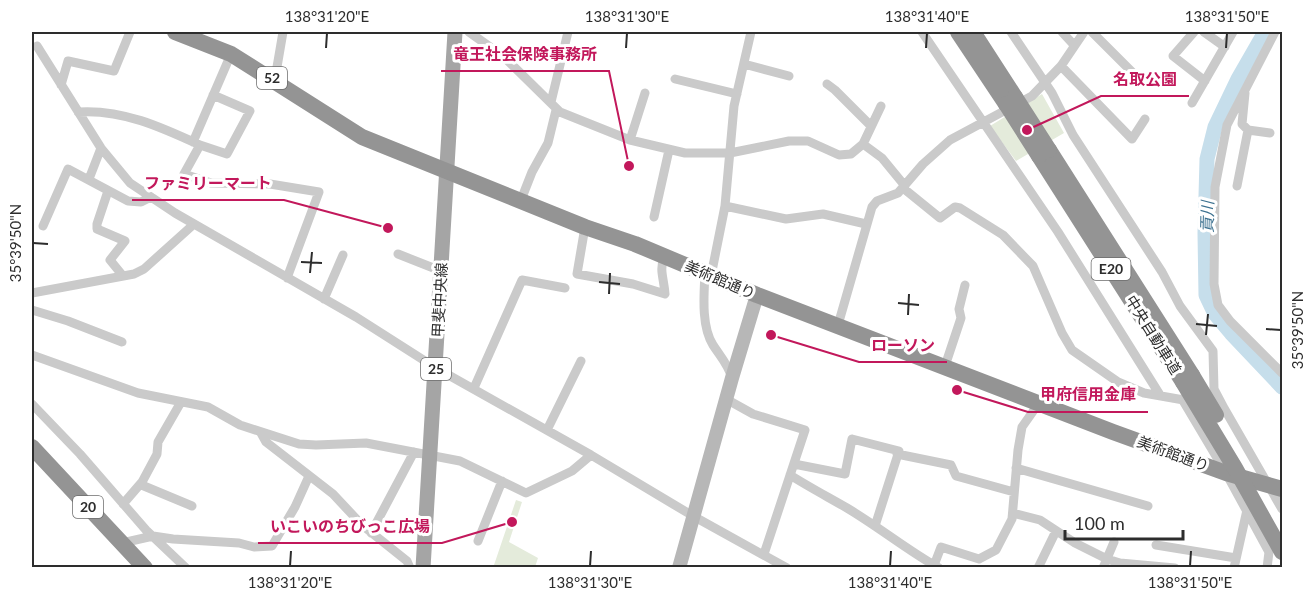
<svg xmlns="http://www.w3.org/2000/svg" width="1314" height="599" viewBox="0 0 1314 599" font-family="Lato,'Noto Sans JP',sans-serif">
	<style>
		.green { fill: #e4ebdb }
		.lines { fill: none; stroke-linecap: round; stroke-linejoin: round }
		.river { stroke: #c6deeb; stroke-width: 15 }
		.street { stroke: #cacaca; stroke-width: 9 }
		.secondary { stroke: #b7b7b7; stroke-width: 14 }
		.primary { stroke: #a5a5a5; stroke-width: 15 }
		.highway { stroke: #949494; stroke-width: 16 }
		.highway-bridge { stroke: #949494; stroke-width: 16 }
		.ticks { fill: none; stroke: #2d2d2d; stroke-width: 2 }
		.labels { text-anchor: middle; stroke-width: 6; stroke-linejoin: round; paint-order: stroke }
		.shield { fill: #fff; stroke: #6c6c6c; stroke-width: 1.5 }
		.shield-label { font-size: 14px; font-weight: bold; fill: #2d2d2d }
		.street-label { font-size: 15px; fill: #2d2d2d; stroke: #fff }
		.water-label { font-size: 16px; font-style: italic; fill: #3b708f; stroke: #fff }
		.leader { fill: none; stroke: #c2185b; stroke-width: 2 }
		.callout-dot { fill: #c2185b; stroke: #fff; stroke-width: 2 }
		.callout-label { font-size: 16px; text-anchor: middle; font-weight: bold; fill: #c2185b; stroke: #fff; stroke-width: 6; stroke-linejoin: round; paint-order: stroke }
		.neatline { fill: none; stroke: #2d2d2d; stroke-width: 2 }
		.ticks-label { font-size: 15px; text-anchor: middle; fill: #2d2d2d }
	</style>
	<rect width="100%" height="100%" fill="#fff"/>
	<path class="green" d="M1042,94L1064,133L1016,161L990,126Z
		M516,500L522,502L509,542L538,558L535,567H498L494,565Z"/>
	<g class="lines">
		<path class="river" d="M1265,32L1238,79L1215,127L1207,159L1205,233L1206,295L1215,314L1231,333L1282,387"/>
		<path class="street" d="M469,32L504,57L560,112L630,140L685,153H730L789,141H808L839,155L851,154L863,144L881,106
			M922,32L1058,232L1160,395
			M1011,32L1052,93L1073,135L1162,272L1180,306L1213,351L1214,389L1224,408
			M1062,32L1074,45
			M1092,32L1138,78
			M1194,32L1173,56L1205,81
			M1204,32L1225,47
			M1275,32L1227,125L1215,187L1214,284L1218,305L1230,321L1282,373
			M37,46L101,148L130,183L175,213L356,317L436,368L591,455L693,516L787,568
			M744,64L789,76
			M1061,66L1132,139L1145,119
			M272,78L277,67L283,32
			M675,79L737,94
			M827,84L835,90L871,126
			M61,85L68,61L114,71L130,32
			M1245,93L1242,124L1248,130L1270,133
			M551,102L568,32
			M1192,103L1233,32
			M78,112C122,109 161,127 200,145L184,174L211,183L270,184L319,192L287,278
			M630,140L645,93
			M193,142L231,54
			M863,144L882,158L905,186
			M200,145L227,154L250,111L213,95
			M89,179L101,148
			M1237,186L1248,130
			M903,188L940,218L955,207L960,208L1003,235L1033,266L1062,333L1072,350L1118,382L1144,393L1195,402
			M108,191L97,224V229L125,241L110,260L123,276
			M521,200L532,172L548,143L556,110
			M725,206L786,219L823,214L866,224
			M654,217L669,150
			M43,226L68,169L128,201L141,202L151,197
			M585,227L577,274L633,284L665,294C664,278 659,271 664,257
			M398,254L441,271
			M705,273C704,294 701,326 713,345C720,356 728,364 732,378
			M711,276L725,206L734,106L751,32
			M32,293L134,274L144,269L194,224
			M324,299L343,255
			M32,310L68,321L122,342
			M838,325L872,207L877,201L898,193L923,164L950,140L1032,96L1061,66L1084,32
			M32,355L138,393L208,407L240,425L299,444L316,445L366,443L460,461L526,493L572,471L591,455
			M945,366L961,318L959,309L965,285
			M474,388L522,280L565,288
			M726,399L753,414L805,430L764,554
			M1182,399L1226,473L1269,552L1267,568
			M181,402L158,442L157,454L142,482L144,486L192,506
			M32,404L80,454L146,530L186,568
			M1211,405L1224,408L1282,509
			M547,430L581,361
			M261,433L266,442L333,494L362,525L407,561L410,568
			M897,454L951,465L956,476L1014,492
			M794,464L845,474L852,439L899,451L875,526
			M1016,468L1148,506
			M790,475C809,487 828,497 847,508C879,527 907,550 939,568
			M123,504L142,482
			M1013,513L1040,520L1075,543L1107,559L1120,563L1175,568
			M371,533L414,452
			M478,541L502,481
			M122,543L153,536L173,539L239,543L254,547L272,546L295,507L309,476
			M1156,545L1236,558
			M933,568L941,547L979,559L996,550L1012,519L1018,450L1022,427L1039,403
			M1038,568L1056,531
			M1103,568L1114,542
			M1234,568L1247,510"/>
		<path class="secondary" d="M679,568L732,378L757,295"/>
		<path class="primary" d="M423,568L455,32"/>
		<path class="highway" d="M175,32L231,54L362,137L585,227L635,244L757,295L1113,432L1226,473L1282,489
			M958,32L1006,104
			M973,32L1015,97
			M1049,150L1192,375
			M1039,156L1183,382
			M32,447L145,568"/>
		<path class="highway-bridge" d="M1015,97L1049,150
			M1006,104L1039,156
			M1192,375L1216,415
			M1183,382L1235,468L1282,552"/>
	</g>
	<path class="ticks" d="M326,48L327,33M626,48L627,33M926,48L927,33M1226,48L1227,33M33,243L48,244M301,262L322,263M310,273L312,252M599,282L620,284M609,294L610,273M898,303L919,305M908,315L909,294M1196,324L1217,326M1266,329L1281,330M1206,335L1208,314M290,566L291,551M590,566L591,551M890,566L891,551M1190,566L1191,551"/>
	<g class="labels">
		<g class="shield">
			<rect x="257" y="67" width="30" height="22" rx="4.5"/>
			<rect x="1091.5" y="258" width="39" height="22" rx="4.5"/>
			<rect x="421" y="358" width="30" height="22" rx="4.5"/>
			<rect x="73" y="496" width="30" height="22" rx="4.5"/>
		</g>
		<g class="shield-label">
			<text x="272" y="83">52</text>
			<text x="1111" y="274">E20</text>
			<text x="436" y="374">25</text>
			<text x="88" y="512">20</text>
		</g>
		<g class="street-label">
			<text transform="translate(720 280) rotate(23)" y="5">美術館通り</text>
			<text transform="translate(440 300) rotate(-87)" y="5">甲斐中央線</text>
			<text transform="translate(1153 335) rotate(58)" y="5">中央自動車道</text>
			<text transform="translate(1173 454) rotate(20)" y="5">美術館通り</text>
		</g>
		<g class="water-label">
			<text transform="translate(1207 217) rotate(-89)" y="6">貢川</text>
		</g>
	</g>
	<path class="leader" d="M629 166L609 71H441M1027 130L1101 96H1189M388 228L284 200H132M771 335L859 362H947M957 390L1028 412H1148M512 522L442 543H258"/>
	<g class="callout-dot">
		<circle cx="629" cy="166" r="6"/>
		<circle cx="1027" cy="130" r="6"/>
		<circle cx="388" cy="228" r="6"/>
		<circle cx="771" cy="335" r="6"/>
		<circle cx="957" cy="390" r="6"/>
		<circle cx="512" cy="522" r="6"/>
	</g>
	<g class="callout-label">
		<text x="525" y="60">竜王社会保険事務所</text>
		<text x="1145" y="85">名取公園</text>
		<text x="208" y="189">ファミリーマート</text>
		<text x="903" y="351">ローソン</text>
		<text x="1088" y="400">甲府信用金庫</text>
		<text x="350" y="532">いこいのちびっこ広場</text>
	</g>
	<rect width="1314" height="599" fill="none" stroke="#ffffff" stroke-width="66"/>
	<path d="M1065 530v9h118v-9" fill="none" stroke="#2d2d2d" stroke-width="3"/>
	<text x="1074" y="530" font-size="18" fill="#2d2d2d" stroke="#ffffff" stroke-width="4.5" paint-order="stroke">100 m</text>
	<rect x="33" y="33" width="1248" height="533" class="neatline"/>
	<g class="ticks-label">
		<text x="327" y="22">138°31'20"E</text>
		<text x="627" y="22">138°31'30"E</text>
		<text x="927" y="22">138°31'40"E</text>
		<text x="1227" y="22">138°31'50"E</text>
		<text transform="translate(16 243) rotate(-90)" y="5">35°39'50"N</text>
		<text transform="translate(1298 330) rotate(-90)" y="5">35°39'50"N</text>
		<text x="290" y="588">138°31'20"E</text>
		<text x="590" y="588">138°31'30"E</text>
		<text x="890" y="588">138°31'40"E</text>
		<text x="1190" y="588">138°31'50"E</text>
	</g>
</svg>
